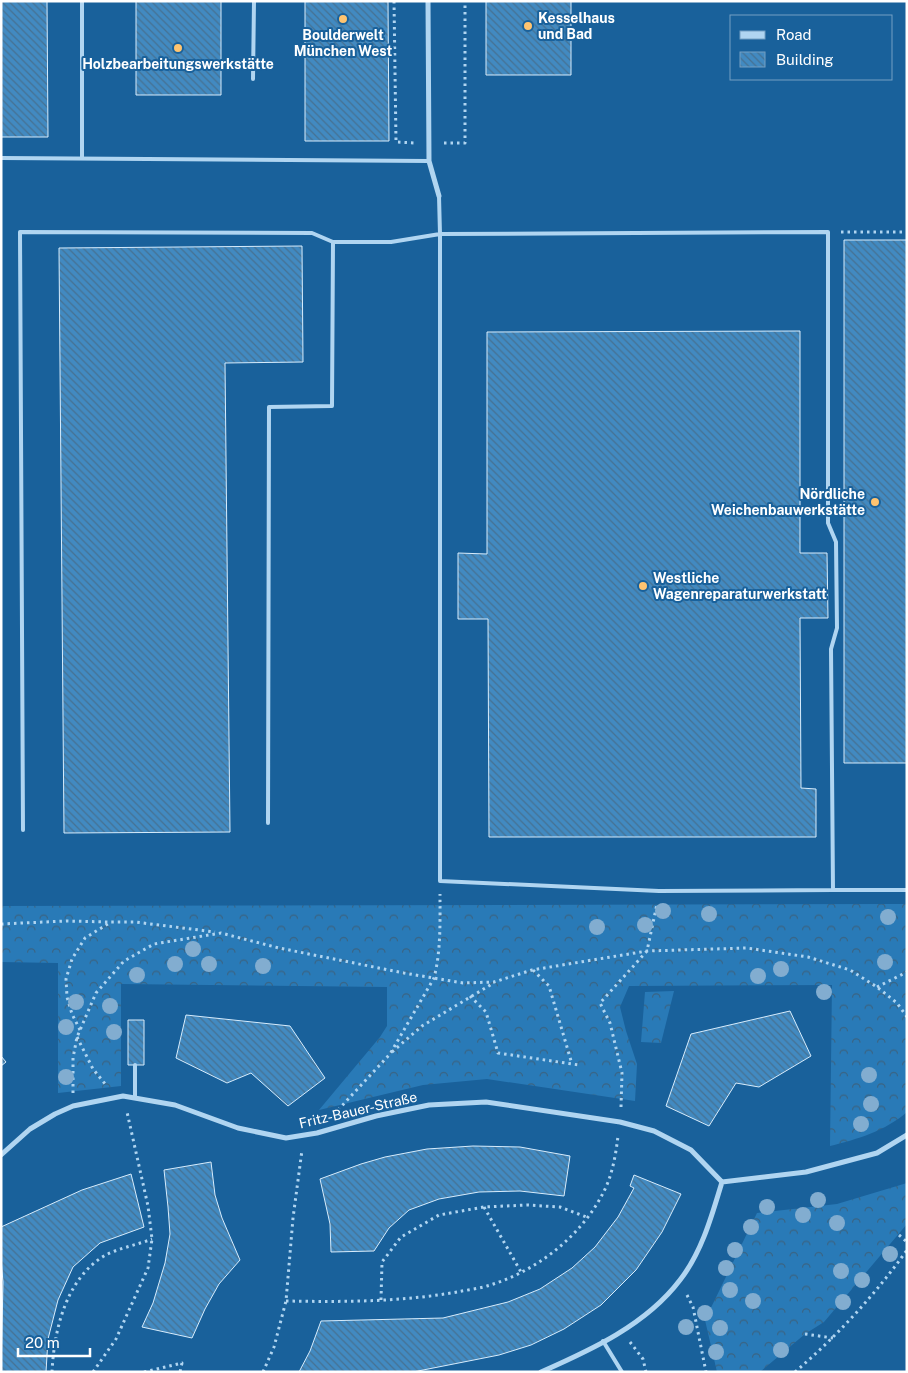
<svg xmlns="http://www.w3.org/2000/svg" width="908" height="1373" viewBox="0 0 908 1373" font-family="'Public Sans',sans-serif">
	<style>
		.forest { fill: url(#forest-crowns) }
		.building { fill: url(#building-back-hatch); stroke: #d7ecfc }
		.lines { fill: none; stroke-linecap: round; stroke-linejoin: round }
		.path { stroke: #b0d5f1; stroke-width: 3; stroke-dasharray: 2.5 4; stroke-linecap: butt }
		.service { stroke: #b0d5f1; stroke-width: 4 }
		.minor { stroke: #b0d5f1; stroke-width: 5 }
		.tree { fill: #82add0 }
		.poi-dot { fill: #ffc470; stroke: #19619b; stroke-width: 2 }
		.labels { text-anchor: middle; stroke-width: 4; stroke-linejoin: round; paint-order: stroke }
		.poi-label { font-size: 14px; font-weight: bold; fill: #fff; stroke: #19619b; text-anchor: start }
		.street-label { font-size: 14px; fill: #fff; stroke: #19619b }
	</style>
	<defs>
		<pattern id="forest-crowns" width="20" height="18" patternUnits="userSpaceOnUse" patternTransform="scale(1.25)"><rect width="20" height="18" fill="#297ab7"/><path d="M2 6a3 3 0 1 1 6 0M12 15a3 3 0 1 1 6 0" fill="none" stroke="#3a6382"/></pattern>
		<pattern id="building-back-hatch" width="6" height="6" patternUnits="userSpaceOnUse" patternTransform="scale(1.25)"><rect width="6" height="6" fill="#428ac1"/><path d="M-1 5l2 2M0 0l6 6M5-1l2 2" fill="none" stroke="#467192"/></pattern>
	</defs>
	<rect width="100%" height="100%" fill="#19619b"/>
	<path class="forest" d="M907,904V1112C885,1131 858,1139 830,1146L832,985L629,986L620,1007L626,1031L637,1064L635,1101L487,1079L423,1085L319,1110L380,1037L387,1026V987L121,984V1086L58,1093V963L1,962V906Z
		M674,991L661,1043L641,1042L645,992Z
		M907,1183V1224L824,1322L805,1334L760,1372H717L705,1320L757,1213L837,1204Z"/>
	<path class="building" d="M1,1H47L48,137H1Z
		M136,1H221V95H136Z
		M305,1H388L389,141H305Z
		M486,1H571V75H486Z
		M844,240H907V763H844Z
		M302,246L303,362L225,363L230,832L64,833L59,248Z
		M800,331V553H827L828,618H800L801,788L816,789V837H489L488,619H458V553L487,554V332Z
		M790,1011L811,1056L759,1087L736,1083L709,1126L666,1106L691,1034Z
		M186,1015L290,1026L325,1078L288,1106L251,1073L227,1083L176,1058Z
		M128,1020H144V1065H128Z
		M1,1056L6,1062L1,1066Z
		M473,1146L520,1147L570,1156L564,1196L520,1191L479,1192L439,1199L409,1210L389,1228L374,1251L331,1252L330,1224L320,1179L361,1164L385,1157L427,1149Z
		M211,1162L215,1195L222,1218L240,1260L219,1284L205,1309L192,1338L142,1327L153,1303L165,1263L170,1234L168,1207L164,1170Z
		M131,1174L144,1227L100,1243L73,1267L58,1300L48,1339L46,1372H1L3,1282L1,1259V1227L82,1190Z
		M634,1175L681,1194L662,1232L636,1270L601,1305L564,1329L531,1345L499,1355L413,1372H299L310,1351L321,1321L443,1318L508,1302L540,1289L572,1268L595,1247L618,1217L634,1188L630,1186Z"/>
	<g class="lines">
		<path class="path" d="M394,1L396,142L415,143
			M444,143H465V1
			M841,232H907
			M1,924L66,921L110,922
			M533,970L549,986L572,1064
			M877,987L907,972
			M470,996L486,1012L498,1053L579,1065
			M80,1030L72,1014L67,997L66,979L72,959L85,938L111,922H135L215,932
			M77,1037L93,1069L106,1085
			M392,1052L422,1026L492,984
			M73,1093V1058L77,1037L96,993L124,961L154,944L221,933L279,948L404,973L463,983L494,982L532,970L647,951L747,948L808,957L850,970L877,987L897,1003L907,1017
			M621,1107L622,1073L610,1023L600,1003L647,951L657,904
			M338,1110L390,1054L434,978C441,951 440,922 440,894
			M484,1207L521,1272
			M899,1235L907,1242
			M687,1295L693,1307L706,1372
			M381,1300L382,1262L401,1237L439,1215L484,1207L527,1205L560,1207L589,1218
			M286,1301C343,1302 400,1302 457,1292C466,1290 477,1289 487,1286C536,1272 584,1235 606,1187C613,1171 616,1153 618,1136
			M805,1334L833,1338
			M630,1342L643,1359L646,1372
			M52,1372C54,1330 66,1279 104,1256C118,1248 137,1245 152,1239
			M93,1372L116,1339L134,1299L148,1268L152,1239L148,1206L127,1112
			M144,1372L182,1363L180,1372
			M263,1372L274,1347L286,1301L293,1218L302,1150
			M795,1372C837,1336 875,1295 907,1250"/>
		<path class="service" d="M82,1V158
			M253,79L254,1
			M1,158L429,161
			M268,823L269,407L332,406L333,242
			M23,830L20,232L312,233L333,242H391L440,234L828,232V523L836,542L837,628L831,649L833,890L659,891L440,881V234L439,196
			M833,890H907
			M135,1065V1098
			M603,1341L622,1372"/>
		<path class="minor" d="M428,1L429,161L439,196
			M1,1155L30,1129L55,1114L73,1106L123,1096L175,1105L238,1128L286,1138L317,1133L376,1116L429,1105L486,1102L620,1122L654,1131L691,1150L722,1182
			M722,1182L806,1172L877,1153L907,1135
			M541,1372C591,1350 646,1325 680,1280C702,1252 712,1215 722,1182"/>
	</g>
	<g class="tree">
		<circle cx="663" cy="911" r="8"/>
		<circle cx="709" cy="914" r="8"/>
		<circle cx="888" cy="917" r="8"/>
		<circle cx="645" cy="925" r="8"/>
		<circle cx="597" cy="927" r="8"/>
		<circle cx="193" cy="949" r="8"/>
		<circle cx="885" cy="962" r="8"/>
		<circle cx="175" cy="964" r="8"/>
		<circle cx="209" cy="964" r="8"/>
		<circle cx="263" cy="966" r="8"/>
		<circle cx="781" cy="969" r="8"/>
		<circle cx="137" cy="975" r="8"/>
		<circle cx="758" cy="976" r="8"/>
		<circle cx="824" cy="992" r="8"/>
		<circle cx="76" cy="1002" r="8"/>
		<circle cx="110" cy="1006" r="8"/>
		<circle cx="66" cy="1027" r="8"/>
		<circle cx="114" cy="1032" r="8"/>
		<circle cx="869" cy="1075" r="8"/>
		<circle cx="66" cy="1077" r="8"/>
		<circle cx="871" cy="1104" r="8"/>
		<circle cx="861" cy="1124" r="8"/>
		<circle cx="818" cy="1200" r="8"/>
		<circle cx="767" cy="1207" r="8"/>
		<circle cx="803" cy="1215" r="8"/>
		<circle cx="837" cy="1223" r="8"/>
		<circle cx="751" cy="1227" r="8"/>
		<circle cx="735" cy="1250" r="8"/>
		<circle cx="890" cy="1254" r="8"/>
		<circle cx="726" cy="1268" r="8"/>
		<circle cx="841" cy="1271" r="8"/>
		<circle cx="862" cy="1280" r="8"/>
		<circle cx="730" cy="1290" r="8"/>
		<circle cx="753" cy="1301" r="8"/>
		<circle cx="843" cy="1302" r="8"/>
		<circle cx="705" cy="1313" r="8"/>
		<circle cx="686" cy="1327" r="8"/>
		<circle cx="720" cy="1328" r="8"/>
		<circle cx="781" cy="1350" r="8"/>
		<circle cx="716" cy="1352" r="8"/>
	</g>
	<g class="poi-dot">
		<circle cx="343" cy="19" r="5"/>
		<circle cx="528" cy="26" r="5"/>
		<circle cx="178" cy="48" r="5"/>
		<circle cx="875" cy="502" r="5"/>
		<circle cx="643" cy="586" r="5"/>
	</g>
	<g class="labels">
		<g class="poi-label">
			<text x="538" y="23">Kesselhaus<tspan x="538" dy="16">und Bad</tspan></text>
			<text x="343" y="40" text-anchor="middle">Boulderwelt<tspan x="343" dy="16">München West</tspan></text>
			<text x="178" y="69" text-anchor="middle">Holzbearbeitungswerkstätte</text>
			<text x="865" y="499" text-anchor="end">Nördliche<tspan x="865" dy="16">Weichenbauwerkstätte</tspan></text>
			<text x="653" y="583">Westliche<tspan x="653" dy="16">Wagenreparaturwerkstatt</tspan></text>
		</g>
		<g class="street-label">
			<text transform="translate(358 1110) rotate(-13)" y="5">Fritz-Bauer-Straße</text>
		</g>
	</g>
	<rect width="908" height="1373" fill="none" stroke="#ffffff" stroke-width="5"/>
	<rect x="730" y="15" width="162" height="65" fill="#19619b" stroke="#75a0c3"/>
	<rect x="740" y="31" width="25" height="8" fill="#b0d5f1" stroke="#75a0c3"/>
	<text x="776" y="40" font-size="15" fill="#ffffff">Road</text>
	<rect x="740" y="52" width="25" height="15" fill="url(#building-back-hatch)" stroke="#75a0c3"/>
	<text x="776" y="65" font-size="15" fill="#ffffff">Building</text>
	<path d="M18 1348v8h72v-8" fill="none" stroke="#ffffff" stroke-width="2.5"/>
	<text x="25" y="1348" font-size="15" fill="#ffffff" stroke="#19619b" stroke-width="4" paint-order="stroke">20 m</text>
</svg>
